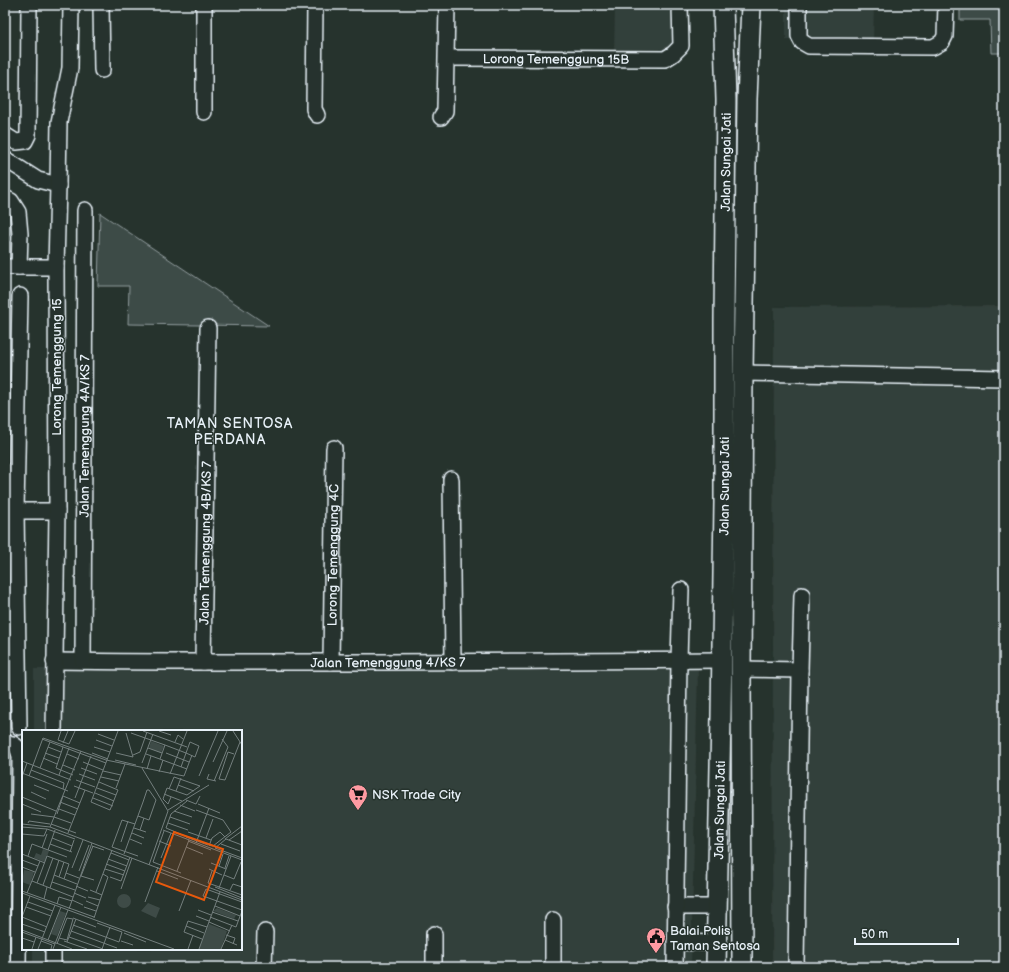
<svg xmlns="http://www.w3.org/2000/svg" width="1009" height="972" viewBox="0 0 1009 972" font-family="'Balsamiq Sans',sans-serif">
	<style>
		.built { fill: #333f3a }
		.green { fill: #3e4b47; stroke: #939ea0 }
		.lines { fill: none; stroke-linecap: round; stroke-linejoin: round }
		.minor-casing { stroke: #e8f1f8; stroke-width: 18 }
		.major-casing { stroke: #e8f1f8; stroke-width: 22 }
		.minor { stroke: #26332d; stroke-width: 15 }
		.major { stroke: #26332d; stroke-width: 19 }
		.labels { text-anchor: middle; stroke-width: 3; stroke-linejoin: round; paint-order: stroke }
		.street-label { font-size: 13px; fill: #e8f1f8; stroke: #26332d }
		.poi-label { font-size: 13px; fill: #e8f1f8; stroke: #26332d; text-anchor: start }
		.neighbourhood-label { font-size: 14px; letter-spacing: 1px; fill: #e8f1f8; stroke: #26332d }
		.inset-road { fill: none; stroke: #747f7e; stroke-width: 1 }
		.view { fill: #e8590c; fill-opacity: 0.15; stroke: #e8590c; stroke-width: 2 }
		.inset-edge { fill: none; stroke: #e8f1f8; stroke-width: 2 }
	</style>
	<rect width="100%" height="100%" fill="#26332d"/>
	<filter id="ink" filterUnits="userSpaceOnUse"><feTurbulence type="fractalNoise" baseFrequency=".025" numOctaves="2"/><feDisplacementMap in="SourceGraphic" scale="8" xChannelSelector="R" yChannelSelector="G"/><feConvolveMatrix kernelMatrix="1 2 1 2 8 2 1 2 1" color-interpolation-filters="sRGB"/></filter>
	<g filter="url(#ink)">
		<path class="built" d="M615,5H675V43L664,54H614Z
			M786,5H874L873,41L786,39Z
			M5,204L13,212V261H5Z
			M1004,306V967H772L774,307Z
			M34,669H698L691,967H33V949H241V731H34Z"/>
		<path class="green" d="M960,5H1004V53H991L990,20H960Z
			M100,213L269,326L128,324L129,286H98Z"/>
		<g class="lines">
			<defs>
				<g id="minor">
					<path d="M101,5L102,70"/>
					<path d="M315,5L314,109L317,115"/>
					<path d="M799,5V36L802,42L809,46L933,47L942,42L945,36L946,5"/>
					<path id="s1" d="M447,58L665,59L673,54L681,46L680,5"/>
					<path d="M204,112V5"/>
					<path d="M441,117L445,111L447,5"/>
					<path d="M5,135L16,142L25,141L28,135L29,5"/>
					<path d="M5,159L38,180L58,185"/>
					<path d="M5,198L11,201L18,212L20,234L19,267"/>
					<path d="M5,267H56"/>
					<path d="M743,373L1004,378"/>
					<path d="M451,479L453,662"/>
					<path d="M5,511H57"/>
					<path id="s2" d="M54,661C277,664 499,661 722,660"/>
					<path id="s3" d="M83,661L85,210"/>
					<path id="s4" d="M203,662L208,328"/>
					<path id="s5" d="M331,662L334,448"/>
					<path d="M741,669L800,670"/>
					<path d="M19,727L16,511L20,296"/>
					<path d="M54,731L57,511L56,267L58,185L59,122L70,68L71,5"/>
					<path d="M8,743L13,744L17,747L20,756L18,967"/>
					<path d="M675,907H717"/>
					<path d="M434,934V967"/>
					<path d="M675,942L716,943"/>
					<path d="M53,967V949"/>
					<path d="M264,967L265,932"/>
					<path d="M553,967V920"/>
					<path d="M675,967L679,660L681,590"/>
					<path d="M796,967L800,670L802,595"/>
				</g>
				<g id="major">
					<path id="s6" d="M716,967L721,716L724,503V321L726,100L723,5"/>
					<path d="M742,967L741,669L743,373L747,99L751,5"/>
				</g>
			</defs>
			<use href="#minor" class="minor-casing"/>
			<use href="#major" class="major-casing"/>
			<use href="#minor" class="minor"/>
			<use href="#major" class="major"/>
		</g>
	</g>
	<defs>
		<symbol id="supermarket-pin" viewBox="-11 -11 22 30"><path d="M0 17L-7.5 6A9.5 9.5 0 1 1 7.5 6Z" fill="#ff9aa2" stroke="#26332d"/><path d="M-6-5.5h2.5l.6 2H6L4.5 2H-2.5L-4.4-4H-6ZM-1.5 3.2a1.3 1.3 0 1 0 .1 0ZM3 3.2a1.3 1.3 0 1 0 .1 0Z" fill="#111"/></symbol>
		<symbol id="civic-pin" viewBox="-11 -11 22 30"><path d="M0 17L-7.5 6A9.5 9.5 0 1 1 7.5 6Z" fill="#ff9aa2" stroke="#26332d"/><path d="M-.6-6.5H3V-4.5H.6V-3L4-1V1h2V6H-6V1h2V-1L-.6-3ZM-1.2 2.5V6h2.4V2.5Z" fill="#111"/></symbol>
	</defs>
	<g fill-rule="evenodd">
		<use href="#supermarket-pin" x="347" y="783" width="22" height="30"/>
		<use href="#civic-pin" x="645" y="926" width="22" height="30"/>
	</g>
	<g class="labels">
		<g class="street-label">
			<text dy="5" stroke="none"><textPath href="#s1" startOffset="109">Lorong Temenggung 15B</textPath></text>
			<text dy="5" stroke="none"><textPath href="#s6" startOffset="805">Jalan Sungai Jati</textPath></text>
			<text transform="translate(56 367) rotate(-90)" y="5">Lorong Temenggung 15</text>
			<text dy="5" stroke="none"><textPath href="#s3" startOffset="225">Jalan Temenggung 4A/KS 7</textPath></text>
			<text dy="5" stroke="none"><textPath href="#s6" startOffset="481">Jalan Sungai Jati</textPath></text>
			<text dy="5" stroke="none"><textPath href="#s4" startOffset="119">Jalan Temenggung 4B/KS 7</textPath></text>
			<text dy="5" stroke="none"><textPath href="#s5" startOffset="107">Lorong Temenggung 4C</textPath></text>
			<text dy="5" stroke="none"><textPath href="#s2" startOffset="334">Jalan Temenggung 4/KS 7</textPath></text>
			<text dy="5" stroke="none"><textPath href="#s6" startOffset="157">Jalan Sungai Jati</textPath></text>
		</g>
		<g class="poi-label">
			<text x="372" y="799">NSK Trade City</text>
			<text x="670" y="935">Balai Polis<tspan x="670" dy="15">Taman Sentosa</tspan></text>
		</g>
		<g class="neighbourhood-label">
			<text x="230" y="428">TAMAN SENTOSA<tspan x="230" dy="16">PERDANA</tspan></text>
		</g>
	</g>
	<g transform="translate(22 730)">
		<rect width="220" height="220" fill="#26332d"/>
		<path d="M129,11L142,16L139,23L127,18ZM21,119L27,121L23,132L12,128L14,123L19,125ZM2,140L12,142L8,155L0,152ZM95 171a7 7 0 1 1 14 0a7 7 0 1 1-14 0ZM126,173L138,178L134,188L119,181ZM195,178L214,185L212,189L191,181ZM38,181L44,183L35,206L29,204ZM187,194L205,201L199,219H177Z" fill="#3e4b47"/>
		<path class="inset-road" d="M39,1L36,10L47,14L53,1M121,1L165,17M137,1L149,5M211,1L220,15M109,3L143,15L164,23L173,27L177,16L168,12L164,23L159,37M76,4L92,10M20,9L84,33M74,10L90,16M153,12L156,5L161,9M41,13L46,1M26,17L39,22M41,17L34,38L51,45M72,17L88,22M126,18L140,23M23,23L37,28M70,23L86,29M94,23L111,27L104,3M144,23L167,32M45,24L57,29M124,24L165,39M212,24L206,22L197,49L203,50L218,12M111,25L118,22L125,2M21,28L35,34M138,29L143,15M93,30L114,35M0,31L49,50M61,32L81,40M191,32L205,1M120,33L131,4M41,35L53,40M18,38L28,12M59,38L75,44M120,38L146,81L127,135M125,39L129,26M9,40L42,53L41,59M81,41L99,45M137,42L141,30M0,43L46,61M57,44L73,50M148,44L165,1M187,44L185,49L194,51M37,45L47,18M7,46L21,8L84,30L162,46L170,25M177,46L196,1M0,47L5,33M79,47L97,51M54,50L73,57M192,51L206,17L200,9M77,52L96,60L88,80L69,72L96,1M12,55L27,61M156,55L172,61M52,56L71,63M75,58L94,65M94,58L103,34M147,59L152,47L178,56L165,65L145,58L141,69L146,74L149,67M154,61L159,48M9,62L24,69M73,63L92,71M142,64L160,71M0,67L34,81M53,68L69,26M71,68L91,76M164,70L174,74L178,66M38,72L56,79M0,74L19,82M176,74L198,83M158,75L173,81M37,79L53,85M146,80L187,55M174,80L201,90L209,102L191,116L187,115M152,81L170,87M9,84L32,87L49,93M35,84L41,66L58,73M148,87L168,94M6,93L7,91L28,94M146,93L166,100M0,94L28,97L220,170M29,94L54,103M113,94L100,90L90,117L116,126M0,97L25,99L53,109M28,97L59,21M112,98L124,102M118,100L122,88M141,100L220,130M142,101L131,132L159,143M166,102L189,110M46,103L63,60M110,103L122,108M0,104L22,106L25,99M163,106L144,98L149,84L165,71M164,107L186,115M30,108L50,116M184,108L191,89M108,109L120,114M203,109L220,96M207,110L220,101M137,111L149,116M166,111L189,120M99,112L106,91M174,113L187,78M28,114L50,122M199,114L218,121M220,115L204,109L193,118L220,128M70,116L82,120M187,116L190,108L198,102L203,107M164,117L181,124M20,118L25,104M26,120L33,100M48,122L52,110M89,123L107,130M0,124L23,133M102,124L121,72L125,60H127L134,70L127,90L116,86M6,126L10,114L45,127M139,128L149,103M86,129L105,136M0,130L16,136M189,133L204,139M84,134L103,141M197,136L201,124M0,137L13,142M50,138L61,110M203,138L207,126M83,139L102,145M187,139L200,145M57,141L67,115M135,141L156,149M155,141L167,110M190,141L186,153L220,165M44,143L57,148M32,145L55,154M202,145L212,149L219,132M59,146L71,116M59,146L72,150M37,147L42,132M88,147L99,151L108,127M10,151L51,167M30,152L53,160M15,153L25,126L47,134L42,149M21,155L31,128M54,156L66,161M193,157L220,168M28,158L37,130M197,158L209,126M99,159L110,128M68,160L80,165M208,160L211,154L220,157M0,161L72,187M74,162L90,120M0,163L152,219M5,163L18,131M52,163L64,168M66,167L78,170M22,169L25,157M50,170L61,175M64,171L76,176M195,171L181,166L184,159L220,172M195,171L220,180M6,172L31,181M123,172L136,137M35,174L37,167L50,171M193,176L218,186M4,177L29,186M62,177L74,181M47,179L70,113M176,180L189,185M157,181L169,150M190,182L216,191M174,186L187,191M0,187L25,197M0,187L8,166M188,187L214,197L220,181M51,188L74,197M72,188L86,147L81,144M187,192L208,201M0,194L23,202M51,195L97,212L100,202L75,193M164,196L182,203M0,200L50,219M49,201L95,218M0,202L33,214M102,203L124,212M204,205L213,208L211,214M47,207L81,219M0,208L12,212M180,209L162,202L166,191L185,197M26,210L39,177M203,210L215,215M19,211L30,215L29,219M42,211L65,219M99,211L111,215M45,212L54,189M35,214L36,211L45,188L51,189L45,210L37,208M10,219L14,207M16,219L33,175M31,219L46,180M80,219L88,197M166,219L171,205M177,219L198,162M199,219L210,195"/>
		<path class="view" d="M152,102L201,119L182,170L134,152Z"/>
		<rect width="220" height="220" class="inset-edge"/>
	</g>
	<rect width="1009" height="972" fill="none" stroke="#26332d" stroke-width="20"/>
	<rect x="10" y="10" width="989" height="952" fill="none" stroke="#e8f1f8" stroke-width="1.5" filter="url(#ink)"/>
	<path d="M855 938v6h103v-6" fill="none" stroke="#e8f1f8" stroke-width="2"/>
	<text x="861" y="938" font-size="12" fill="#e8f1f8" stroke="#26332d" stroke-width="3" paint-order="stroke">50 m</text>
</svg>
